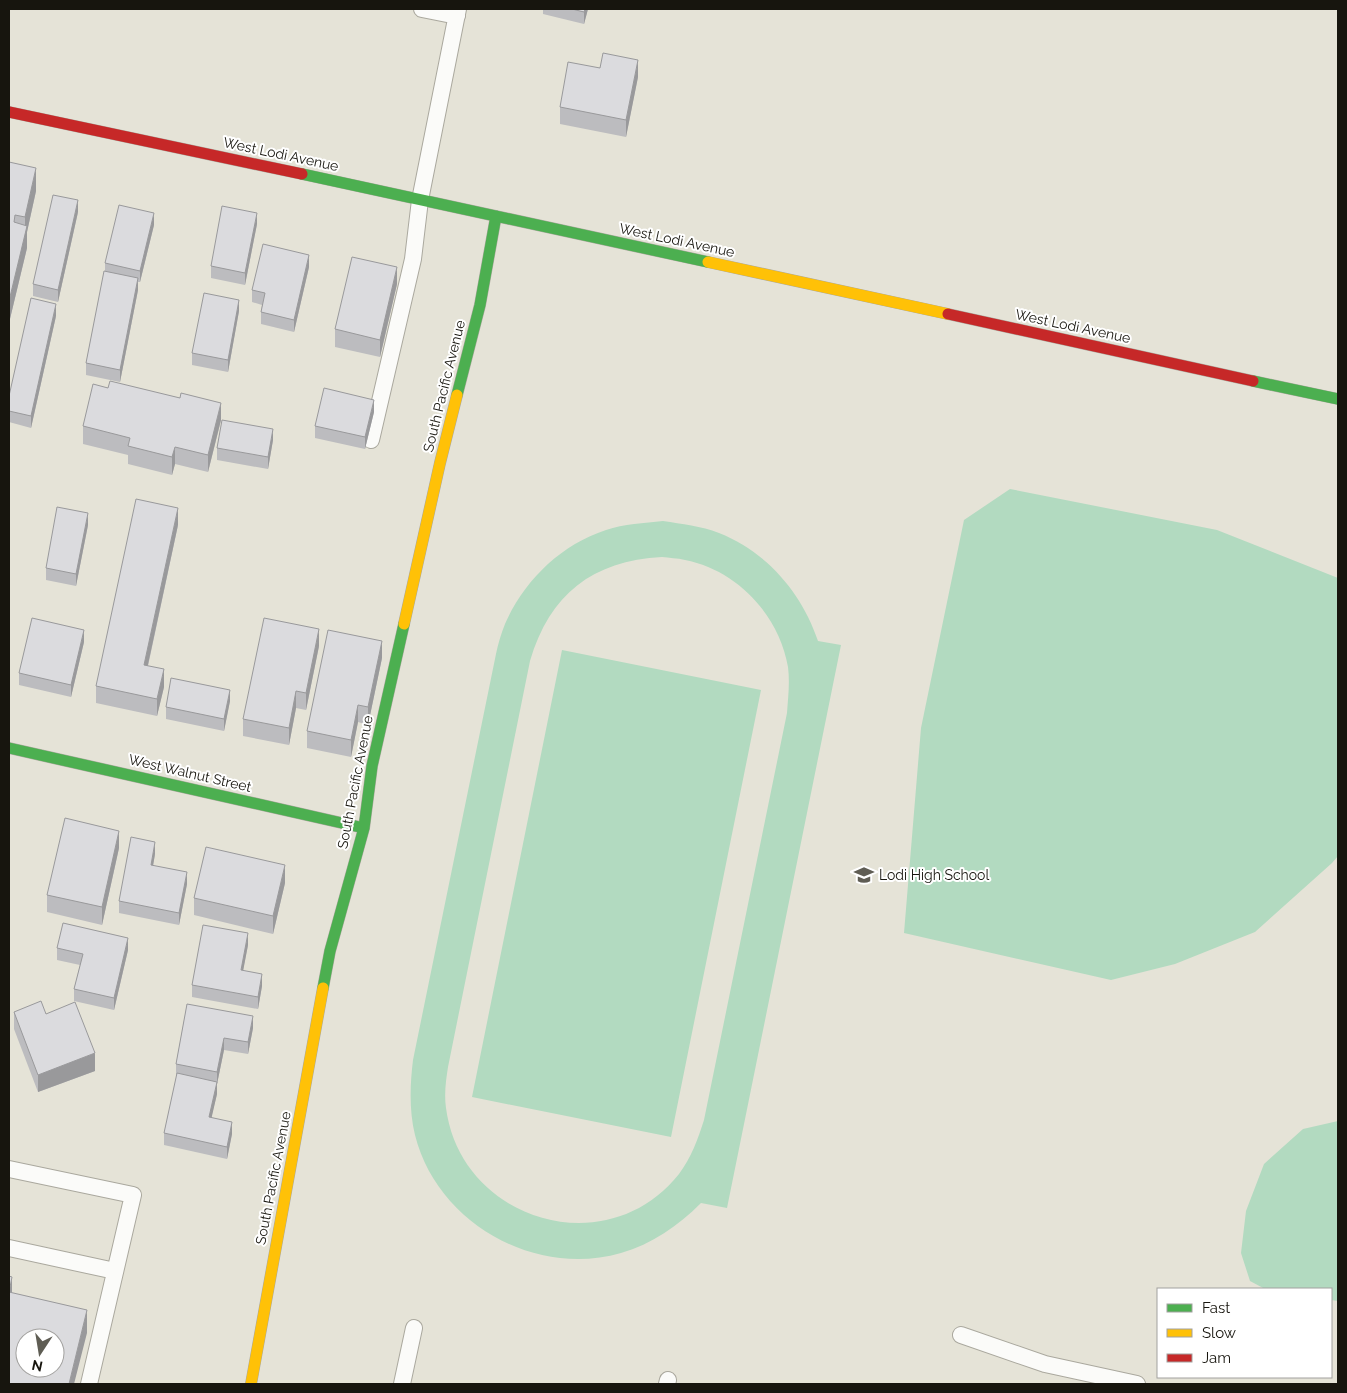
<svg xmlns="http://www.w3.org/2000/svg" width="1347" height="1393" viewBox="0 0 1347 1393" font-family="Raleway,sans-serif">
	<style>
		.green { fill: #b2dac0; fill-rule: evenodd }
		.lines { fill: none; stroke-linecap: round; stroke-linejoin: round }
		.lane-casing { stroke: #aaa89e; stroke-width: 18 }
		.fast-casing { stroke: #aaa89e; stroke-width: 12 }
		.slow-casing { stroke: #aaa89e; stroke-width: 12 }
		.jam-casing { stroke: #aaa89e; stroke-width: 12 }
		.lane { stroke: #fbfbf9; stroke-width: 16 }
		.fast { stroke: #4caf50; stroke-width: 11 }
		.slow { stroke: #ffc107; stroke-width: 11 }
		.jam { stroke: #c62828; stroke-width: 11 }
		.wall { fill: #bcbcbf }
		.shaded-wall { fill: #99999b }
		.building { fill: #dbdbde; stroke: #99999b; fill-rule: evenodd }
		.labels { text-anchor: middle; stroke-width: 4; stroke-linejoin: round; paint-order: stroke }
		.street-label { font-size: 14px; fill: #17150e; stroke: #fff }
		.poi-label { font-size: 14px; fill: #17150e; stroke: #fff; text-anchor: start }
	</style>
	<rect width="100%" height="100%" fill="#e5e3d7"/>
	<path class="green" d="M1010,489L1217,530L1338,578V856L1332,863L1255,932L1175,964L1111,980L904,933L921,728L964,520Z
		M663,521C682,524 701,526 719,533C767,552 802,593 818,641L841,645L727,1208L701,1203C678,1226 652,1244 621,1253C535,1278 437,1223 415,1135C409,1110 410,1085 413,1060L496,654C498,644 501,634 505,624C524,581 560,545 606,530C624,524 644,523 663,521ZM662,557C669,558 677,558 685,560C737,570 779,615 788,667C790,683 788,698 787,713L704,1120C698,1139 691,1158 679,1174C607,1265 461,1221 446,1108C444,1094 446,1080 448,1067L530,661C550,594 592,561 662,557Z
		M562,650L761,690L671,1137L472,1097Z
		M1338,1121V1301L1331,1300V1289H1265L1250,1281L1241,1253L1246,1211L1264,1164L1303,1129Z"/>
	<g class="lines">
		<defs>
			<path id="lane" d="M422,9L457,16
				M371,440L413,259L420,200L458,9
				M9,1169L133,1195L89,1384
				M9,1248L115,1271
				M961,1335L1045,1364L1137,1384
				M402,1384L414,1328
				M667,1384L668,1380"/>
			<path id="fast" d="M302,174L708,262
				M1253,381L1338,399
				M457,395L480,305L496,216
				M9,748L364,828
				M323,988L330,951L364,828L372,766L404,624"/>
			<path id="slow" d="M708,262L948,314
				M404,624L440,463L457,395
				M251,1384L323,988"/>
			<path id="jam" d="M9,112L302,174
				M948,314L1253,381"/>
		</defs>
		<use href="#lane" class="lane-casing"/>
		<use href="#fast" class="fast-casing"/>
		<use href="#slow" class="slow-casing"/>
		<use href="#jam" class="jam-casing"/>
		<use href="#lane" class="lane"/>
		<use href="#fast" class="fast"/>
		<use href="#slow" class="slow"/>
		<use href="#jam" class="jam"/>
	</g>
	<path class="wall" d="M543,9H588L584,24L543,14Z
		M638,77L626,137L560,124V107Z
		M9,162L36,191L27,232V248L9,323Z
		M78,212L58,302L33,296V284Z
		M257,224L245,285L211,278V266Z
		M154,225L140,282H138V290L120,382L86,375V363L105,271V263Z
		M309,267L294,332L261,324V312L262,305L252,302V290Z
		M397,284L380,357L335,347V329Z
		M239,311L228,372L192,365V353Z
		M56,316L31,428L9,422V396Z
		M374,412L365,449L315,438V426Z
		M221,420L208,472L175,464L172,475L128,464V455L83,444V426Z
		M273,440L268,469L217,460V448Z
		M88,525L76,586L46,580V568Z
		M178,525L148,666L164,687L157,716L96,703V686Z
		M84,642L71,697L19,685V673Z
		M319,646L306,710L296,708L289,745L243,736V719Z
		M382,658L368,725L358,722L351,757L307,748V731Z
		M230,701L224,731L166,719V707Z
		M119,848L102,925L47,912V895Z
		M155,854L153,866L187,884L179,925L119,913V901Z
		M285,883L273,934L194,915V898Z
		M248,945L243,970L262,986L258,1009L192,997V985Z
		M57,948L128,950L114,1010L74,1001V989L80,965L57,960Z
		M187,1004L253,1028L248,1054L224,1050L217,1084V1094L211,1118L232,1134L227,1159L164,1145V1133L177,1076H176V1064Z
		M14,1012L46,1014L95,1071L38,1092L14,1029Z"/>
	<path class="shaded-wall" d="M585,9H588L584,24V12Z
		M638,60V77L626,137V120Z
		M36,168V191L27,232V248L9,323V301L25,234V217Z
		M78,200V212L58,302V290Z
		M154,213V225L140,282V271Z
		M257,213V224L245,285V273Z
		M309,255V267L294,332V320Z
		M397,267V284L380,357V340Z
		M138,278V290L120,382V370Z
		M239,300V311L228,372V360Z
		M56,304V316L31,428V416Z
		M374,400V412L365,449V437Z
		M221,403V420L208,472V455Z
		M273,429V440L268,469V457Z
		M175,447V464L172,475V457Z
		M178,508V525L144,683V665Z
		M88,513V525L76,586V574Z
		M10,625V642L9,648V631Z
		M319,629V646L306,710V693Z
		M84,630V642L71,697V685Z
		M382,641V658L368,725V707Z
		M164,669V687L157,716V699Z
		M230,690V701L224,731V719Z
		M296,691V708L289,745V728Z
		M358,705V722L351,757V740Z
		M119,831V848L102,925V907Z
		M155,842V854L151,877V865Z
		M285,865V883L273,934V916Z
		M187,872V884L179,925V913Z
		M248,933V945L241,982V970Z
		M128,938V950L114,1010V998Z
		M262,974V986L258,1009V997Z
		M253,1016V1028L248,1054V1042Z
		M224,1038V1050L217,1084V1072Z
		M95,1053V1071L38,1092V1075Z
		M217,1082V1094L209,1129V1117Z
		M232,1122V1134L227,1159V1147Z
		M12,1277V1300L9,1292Z
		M87,1310V1333L74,1384H69Z"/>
	<path class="building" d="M572,9H585L584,12Z
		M603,53L638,60L626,120L560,107L568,62L600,68Z
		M9,162L36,168L25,217L15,215L14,222L27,226L9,301Z
		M53,195L78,200L58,290L33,284Z
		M119,205L154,213L140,271L105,263Z
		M222,206L257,213L245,273L211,266Z
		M263,244L309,255L294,320L261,312L265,293L252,290Z
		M352,257L397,267L380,340L335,329Z
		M104,271L138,278L120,370L86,363Z
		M204,293L239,300L228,360L192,353Z
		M31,298L56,304L31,416L9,411V396Z
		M110,381L180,398L181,393L221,403L208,455L175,447L172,457L128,446L130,438L83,426L93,384L108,388Z
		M324,388L374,400L365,437L315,426Z
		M222,420L273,429L268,457L217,448Z
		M136,499L178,508L144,665L164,669L157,699L96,686Z
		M57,507L88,513L76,574L46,568Z
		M32,618L84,630L71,685L19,673Z
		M264,618L319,629L306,693L296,691L289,728L243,719Z
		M328,630L382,641L368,707L358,705L351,740L307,731Z
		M171,678L230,690L224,719L166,707Z
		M65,818L119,831L102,907L47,895Z
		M131,837L155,842L151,865L187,872L179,913L119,901Z
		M206,847L285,865L273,916L194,898Z
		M63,923L128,938L114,998L74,989L83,954L57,948Z
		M203,925L248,933L241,970L262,974L258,997L192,985Z
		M41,1001L46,1014L75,1002L95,1053L38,1075L14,1012Z
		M187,1004L253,1016L248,1042L224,1038L217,1072L176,1064Z
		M177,1073L217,1082L209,1117L232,1122L227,1147L164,1133Z
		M9,1276L12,1277L9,1292L87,1310L69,1384H9ZM25,1338H55V1368H25Z"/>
	<defs>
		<symbol id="school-bare" viewBox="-9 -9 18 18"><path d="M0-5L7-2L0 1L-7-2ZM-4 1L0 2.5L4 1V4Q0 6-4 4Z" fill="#5f5d54" stroke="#fff" stroke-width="2.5" paint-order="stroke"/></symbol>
	</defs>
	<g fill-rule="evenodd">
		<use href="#school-bare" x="850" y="861" width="28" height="28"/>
	</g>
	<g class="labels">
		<g class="street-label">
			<text transform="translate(281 154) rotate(12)" y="5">West Lodi Avenue</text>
			<text transform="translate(677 240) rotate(12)" y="5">West Lodi Avenue</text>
			<text transform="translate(1073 326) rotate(12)" y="5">West Lodi Avenue</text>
			<text transform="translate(444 386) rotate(-76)" y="5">South Pacific Avenue</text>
			<text transform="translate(190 773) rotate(13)" y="5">West Walnut Street</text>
			<text transform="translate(355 782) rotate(-79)" y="5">South Pacific Avenue</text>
			<text transform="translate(273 1178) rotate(-79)" y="5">South Pacific Avenue</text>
		</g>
		<g class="poi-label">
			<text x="879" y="880">Lodi High School</text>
		</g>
	</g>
	<rect width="1347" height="1393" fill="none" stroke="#17150e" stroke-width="20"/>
	<rect x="1157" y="1288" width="175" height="90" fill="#ffffff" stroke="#a2a19f"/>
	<rect x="1167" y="1304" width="25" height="8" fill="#4caf50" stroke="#a2a19f"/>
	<text x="1202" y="1313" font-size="15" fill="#17150e">Fast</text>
	<rect x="1167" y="1329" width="25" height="8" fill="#ffc107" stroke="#a2a19f"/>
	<text x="1202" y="1338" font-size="15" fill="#17150e">Slow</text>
	<rect x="1167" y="1354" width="25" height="8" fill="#c62828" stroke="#a2a19f"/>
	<text x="1202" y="1363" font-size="15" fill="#17150e">Jam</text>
	<g transform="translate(40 1353) rotate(192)"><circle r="24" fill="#ffffff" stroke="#a2a19f"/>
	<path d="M0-4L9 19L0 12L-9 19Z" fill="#5f5d54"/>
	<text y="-8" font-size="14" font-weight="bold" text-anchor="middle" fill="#17150e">N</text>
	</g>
</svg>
